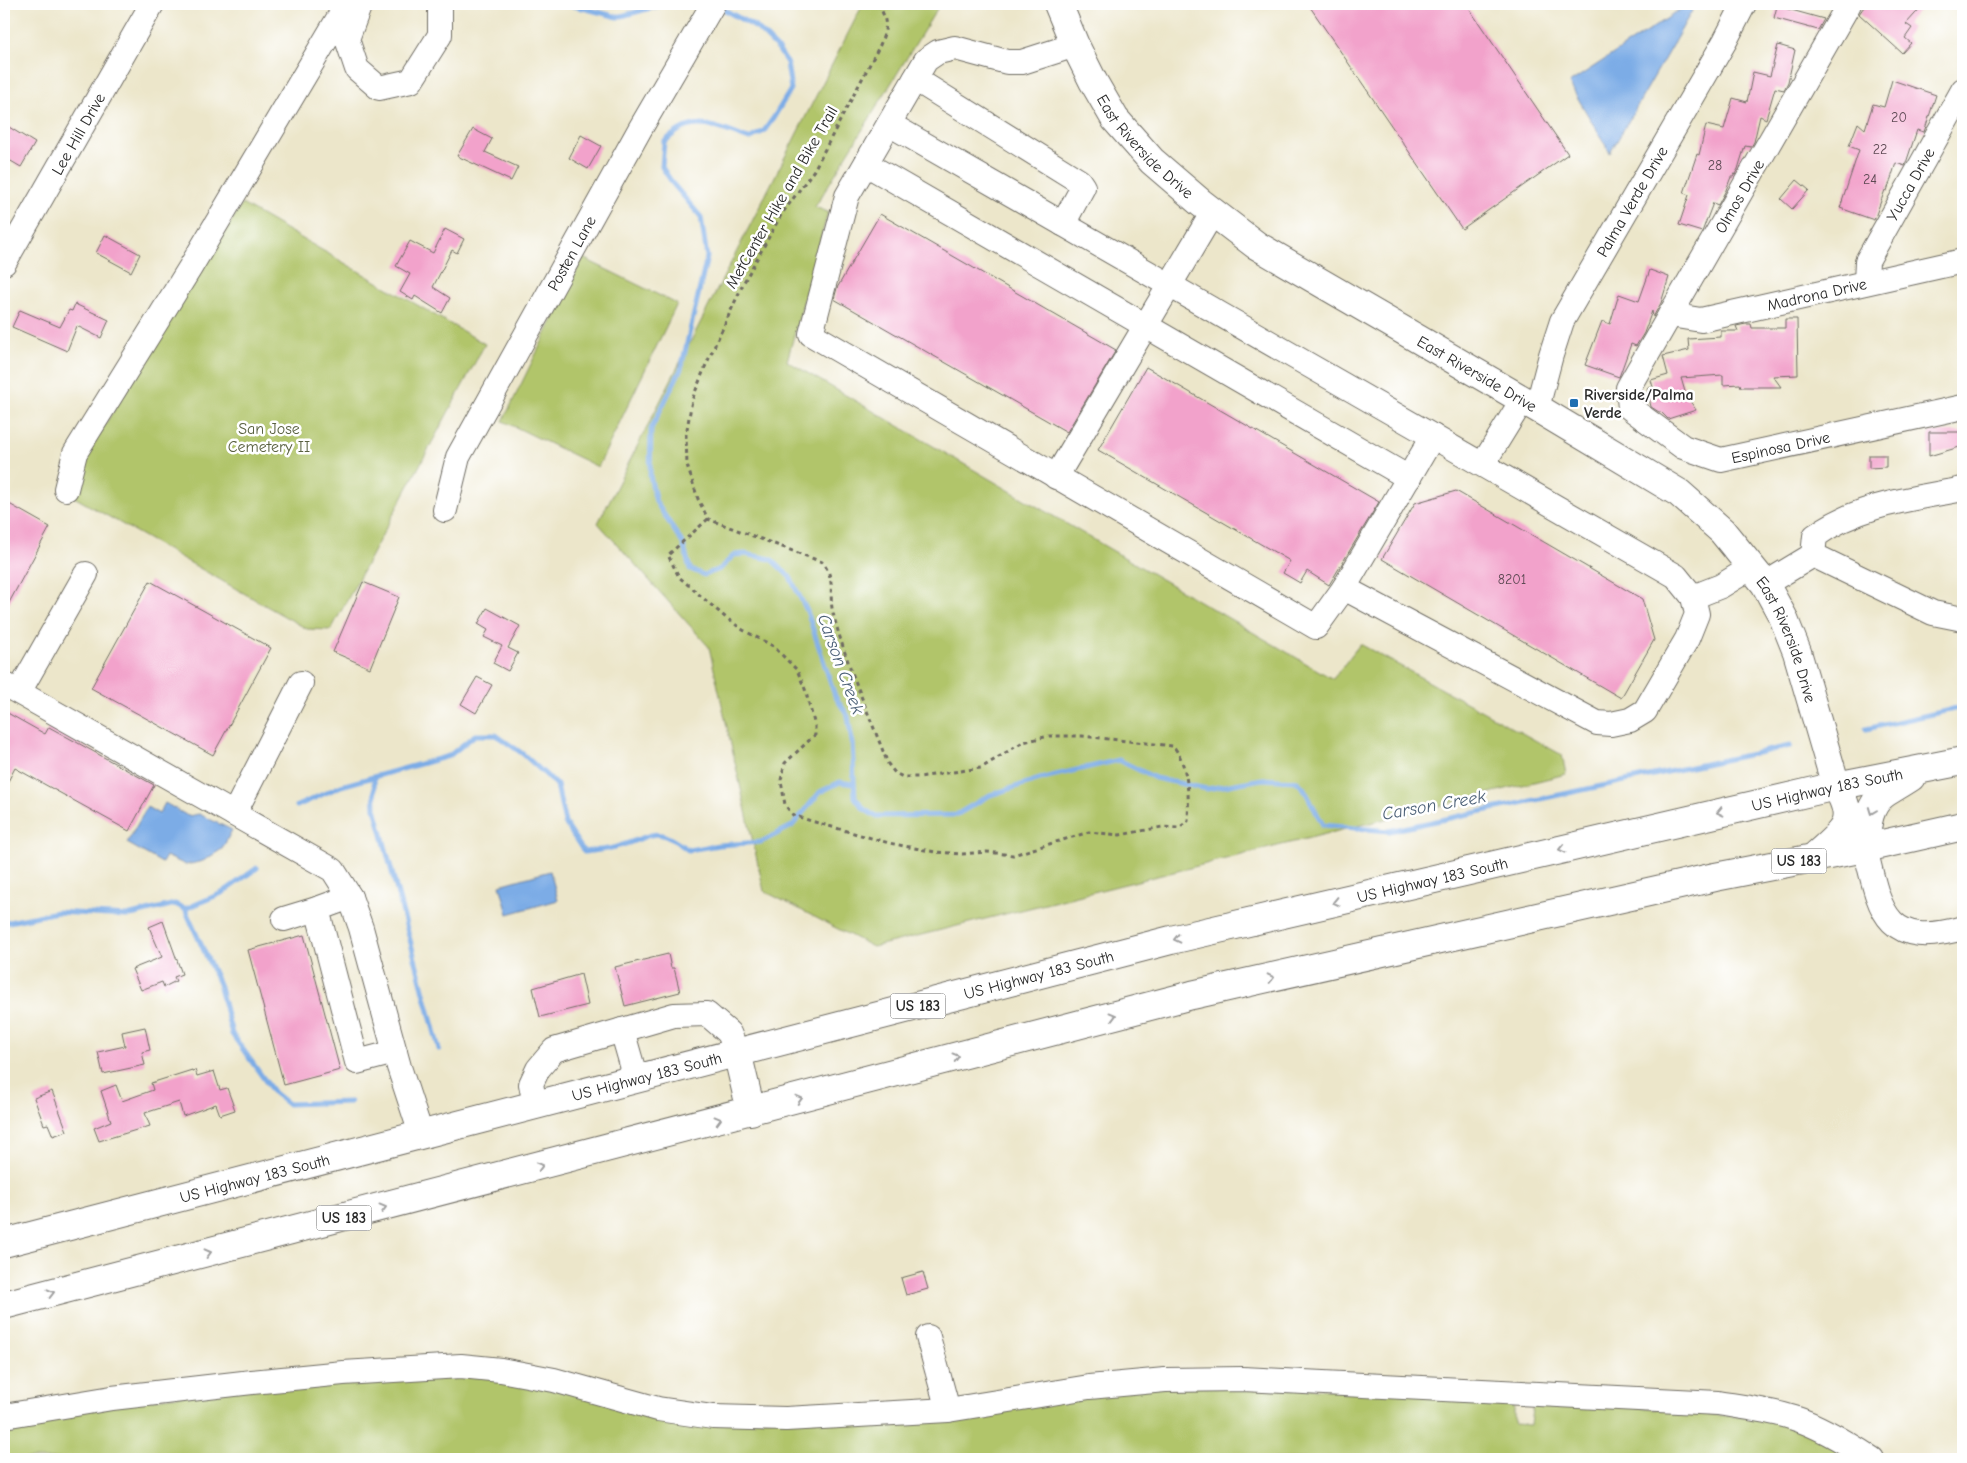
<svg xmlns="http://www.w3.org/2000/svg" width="1967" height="1463" viewBox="0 0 1967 1463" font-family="'Comic Neue',sans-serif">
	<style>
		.green { fill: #b1c56a; stroke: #6e784a }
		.water { fill: #7bace6; stroke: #536c88 }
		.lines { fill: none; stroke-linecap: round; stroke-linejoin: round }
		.stream { stroke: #7bace6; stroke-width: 5 }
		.building { fill: #f2a2cb }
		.minor-casing { stroke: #6f6c63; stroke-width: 26 }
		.major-casing { stroke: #6f6c63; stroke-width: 30 }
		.highway-casing { stroke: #6f6c63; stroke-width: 30 }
		.path { stroke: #6f6c63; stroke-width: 3; stroke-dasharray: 4 4; stroke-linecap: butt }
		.minor { stroke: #fff; stroke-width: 24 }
		.major { stroke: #fff; stroke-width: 28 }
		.highway { stroke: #fff; stroke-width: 28 }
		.oneway { stroke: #a0a0a0 }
		.poi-dot { fill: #1f6fb2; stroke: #fff; stroke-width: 2 }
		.labels { text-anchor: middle; stroke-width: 5; stroke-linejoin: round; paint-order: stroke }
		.number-label { font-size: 14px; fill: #5d4953 }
		.shield { fill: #fff; stroke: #6b6b6b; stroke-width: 1 }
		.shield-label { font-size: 15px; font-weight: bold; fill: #2b2b2b }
		.street-label { font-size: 16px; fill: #2b2b2b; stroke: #fff }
		.poi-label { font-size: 16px; font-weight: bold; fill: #2b2b2b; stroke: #fff; text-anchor: start }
		.park-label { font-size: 16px; fill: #5a6141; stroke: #fff }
		.water-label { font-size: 18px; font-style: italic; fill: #4b5f76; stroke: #fff }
	</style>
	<rect width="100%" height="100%" fill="#fff"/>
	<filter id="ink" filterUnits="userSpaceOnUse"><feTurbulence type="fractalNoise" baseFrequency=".02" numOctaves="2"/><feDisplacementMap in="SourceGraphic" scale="10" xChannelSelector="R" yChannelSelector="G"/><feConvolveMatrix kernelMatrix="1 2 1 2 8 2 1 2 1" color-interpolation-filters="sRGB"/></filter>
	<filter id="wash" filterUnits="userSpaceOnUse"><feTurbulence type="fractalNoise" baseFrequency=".0096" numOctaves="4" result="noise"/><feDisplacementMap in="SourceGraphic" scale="20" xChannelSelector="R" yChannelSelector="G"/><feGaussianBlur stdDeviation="1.12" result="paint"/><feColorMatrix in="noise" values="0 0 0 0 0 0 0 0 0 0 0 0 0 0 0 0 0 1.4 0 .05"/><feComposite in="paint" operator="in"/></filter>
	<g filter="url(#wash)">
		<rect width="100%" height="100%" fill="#ece6ca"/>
		<path class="green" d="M863,4H940L815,207L828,212L787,361L1333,679L1360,644L1562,755L1566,774L873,947L764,891L709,647L598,523Z
			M242,204L485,344L331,630L307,629L74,497L81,463Z
			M583,258L677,304L598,467L503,421Z
			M489,1375L714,1423L1165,1384L1504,1395L1514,1408V1424L1530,1425L1532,1409L1545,1398L1791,1422L1864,1459H4V1419L253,1386Z"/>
		<path class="water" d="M1689,4H1696L1610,153L1569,83Z
			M165,803L188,816L199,814L232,830L222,849L203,861L186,865L166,856L162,863L127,843L147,807L159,814Z
			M550,871L558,900L508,914L500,885Z"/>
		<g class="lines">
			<path class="stream" d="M567,4L618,17L665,4
				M723,9L757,28L778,49L787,63L791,89L774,117L764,131L749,139C729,132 700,117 680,130C674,133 669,138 664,142L662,167L673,184L701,217L707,257L681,369L651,429L650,476L656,502L683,544L690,569L704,575L720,569L734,555L745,554L771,559L790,577L807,611L835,696L848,716L852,742L855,797L864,809L875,816L956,815L990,795L1043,778L1119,760L1155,778L1207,789L1262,779L1296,781L1303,787L1323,825L1389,831L1790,746
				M1866,729L1963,707
				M374,778L375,808L439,1049
				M297,806L341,786L449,756L475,735H496L523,754L557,785L565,823L584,852C596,850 608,850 619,846C655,836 653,824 688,850L719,845L761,842L792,826L820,792L840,782L853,784
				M185,909L222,893L257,868
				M4,923L57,912L127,916L175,904L185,909L219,984L232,1034L274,1093L288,1104L350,1102"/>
		</g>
		<g id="blocks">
			<path class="building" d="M1308,4H1466L1568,154L1462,229Z
				M1866,4H1924L1906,24L1912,28L1905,38L1911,43L1902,53L1859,14Z
				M1777,6L1824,19L1823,21L1818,30L1774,18Z
				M1778,45L1795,50L1788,82L1784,90L1775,88L1766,119L1760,116L1754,142L1751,147L1745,146L1738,169L1733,177H1731L1726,190L1718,205L1713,203L1702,232L1679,225L1689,195L1684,193L1697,154L1699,155L1706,125L1724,129L1733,98L1747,102L1753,72L1770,76Z
				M1892,80L1936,95L1925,129L1924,132L1917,130L1905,166L1896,163L1887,191L1885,190L1874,220L1840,208L1859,150L1849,146L1858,123L1865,129L1873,104L1884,107Z
				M4,124L35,143L21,167L4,157Z
				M473,129L492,139L485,152L518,167L511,181L457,156Z
				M581,135L601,146L588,169L569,158Z
				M1797,180L1809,190L1792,209L1781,199Z
				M880,214L1116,350L1067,432L834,299L837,288Z
				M445,229L464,239L457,253L452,250L433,287L450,298L442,313L415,296L413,300L400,292L410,274L396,266L410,241L433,253Z
				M105,235L140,254L131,272L96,253Z
				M1650,270L1669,277L1661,303L1653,317L1652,311L1644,333L1636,346L1631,344L1619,377L1585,365L1602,321L1610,324L1619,294L1639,301Z
				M75,304L109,320L101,338L77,326L67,351L12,327L20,310L60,327L69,310L72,311Z
				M1785,319H1797L1798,375L1773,376L1781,387H1741L1740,384L1723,385V375L1681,378L1686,395L1696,410L1668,419L1661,412H1659L1651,407L1647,388L1653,387L1651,380L1668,375L1663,356L1689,350L1688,339L1721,337V331H1738L1736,326L1746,324H1751L1752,328H1785Z
				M1146,367L1379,502L1329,585L1307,571L1300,583L1283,573L1290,561L1098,450Z
				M1929,432H1963V446L1929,456Z
				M1869,455H1886V467L1869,468Z
				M1456,491L1642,599L1654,640L1621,698L1382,559L1415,503Z
				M4,501L50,527L4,612Z
				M150,581L271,648L213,755L91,688Z
				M363,582L399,597L370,668L333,652Z
				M487,608L520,626L508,648L518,653L508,671L493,663L502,646L484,637L488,630L478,624Z
				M477,677L492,685L476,713L461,704Z
				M4,711L45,734L49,727L154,785L129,831L15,768L4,789Z
				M163,921L182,974L174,977L176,981L164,987L162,982L141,990L132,969L162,957L149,927Z
				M304,935L340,1070L284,1085L248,950Z
				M668,954L671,968H674L680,992L625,1006L615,967Z
				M581,974L588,1005L540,1017L533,988Z
				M145,1027L150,1050L142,1052L145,1065L103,1074L98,1052L125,1046L122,1032Z
				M192,1070V1071L195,1070L197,1076L214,1071L220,1090L227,1088L235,1110L220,1115L216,1104L183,1116L179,1102L145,1113L150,1126L99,1141L94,1128L111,1121L101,1091L116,1085L122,1101L153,1090L151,1083Z
				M52,1091L67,1131L53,1136L48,1124L44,1125L34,1098Z
				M923,1272L928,1289L906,1295L901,1278Z"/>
		</g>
	</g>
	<g filter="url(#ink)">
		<use href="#blocks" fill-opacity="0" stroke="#6f6c63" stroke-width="1"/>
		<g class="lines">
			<defs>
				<g id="minor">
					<path d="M360,4L347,39L357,69L379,88L411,81L440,35V6L439,4"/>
					<path id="s1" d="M1849,4L1628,388L1630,408L1683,447L1721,460L1963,407"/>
					<path d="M1075,45L1022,62H1007L955,48L938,52L926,60L847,196L811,334L1316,627L1344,588L1433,436"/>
					<path d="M915,79L1079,181L1083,187L1063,224"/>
					<path d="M889,124L1676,576L1693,597L1697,614L1687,639L1645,711L1630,720L1611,724L1597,723L1344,588"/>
					<path d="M866,164L1409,478"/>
					<path id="s2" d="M4,263L152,4"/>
					<path id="s3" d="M1866,282L1867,261L1963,90"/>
					<path id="s4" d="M1670,315L1701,320L1963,261"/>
					<path id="s5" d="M1537,408L1551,355L1562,321L1725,41L1744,4"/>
					<path d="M1483,464L1523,399"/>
					<path d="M1056,477L1213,212"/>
					<path d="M66,489L75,453L190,268L347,4"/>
					<path id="s6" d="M445,510L458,457L640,129L713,4"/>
					<path d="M1813,555L1933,613L1963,619"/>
					<path d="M1765,584L1813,555L1815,536C1859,504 1912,499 1963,489"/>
					<path d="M1693,597L1721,586L1752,567"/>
					<path d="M4,684L333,870L350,897L361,928L399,1067L421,1134"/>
					<path d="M19,692L86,574"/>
					<path d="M234,814L301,683"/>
					<path d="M1865,848C1880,911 1885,950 1963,928"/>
					<path d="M350,897L317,909L357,1062L395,1052"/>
					<path d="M284,919L317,909"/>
					<path d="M622,1030L636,1079"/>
					<path d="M535,1105L531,1084L538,1069L554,1050L674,1015L707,1014L729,1033L737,1052"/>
					<path d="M928,1337L948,1410"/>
					<path d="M4,1416L112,1398L252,1382L343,1373L461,1366L501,1370L554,1380L658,1409L713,1417L786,1419L948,1410L1089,1387L1165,1380L1243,1379L1718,1403C1743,1407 1769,1410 1794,1418C1820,1426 1849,1444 1872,1459"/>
				</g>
				<g id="major">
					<path id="s7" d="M1058,4L1075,45L1093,81L1115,119L1152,161L1201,203L1256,245L1537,408L1679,493L1722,531L1765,584L1783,617L1797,652L1836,786"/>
				</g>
				<g id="highway">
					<path d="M1865,848C1867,829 1867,806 1884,794C1893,788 1902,783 1911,777"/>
					<path d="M1813,858C1842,831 1859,825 1836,786"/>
					<path d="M737,1052L751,1111"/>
					<path id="s8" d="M4,1243L1171,940L1836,786L1963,761"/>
					<path d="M4,1305L1192,995L1715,877L1865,848L1963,826"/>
				</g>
			</defs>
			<use href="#minor" class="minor-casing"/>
			<use href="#major" class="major-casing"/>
			<use href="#highway" class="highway-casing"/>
			<path class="path" d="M708,519L668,555L679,577L725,617L743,630L773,646L797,670L805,689L815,726V735L785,763L781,780L785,805L793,815L811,821L889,843L935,852L962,854L987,852L1013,855L1089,832L1120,835L1162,827L1179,828L1188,821C1189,798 1189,765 1173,746L1082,736H1049L1023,742L981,768L919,777H903L895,773L888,764C869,714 846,664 833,613C828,593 837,580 822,562L708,519L698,499L687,465L686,435L692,400L705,367L744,282L781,215L814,170L880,45C887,27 888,23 879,5"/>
			<use href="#minor" class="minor"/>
			<use href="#major" class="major"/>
			<use href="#highway" class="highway"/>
		</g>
		<defs><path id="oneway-chevron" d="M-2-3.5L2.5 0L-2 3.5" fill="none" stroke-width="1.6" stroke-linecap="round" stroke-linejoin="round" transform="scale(1.25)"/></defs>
		<g class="oneway">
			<use href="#oneway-chevron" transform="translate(1872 811) rotate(111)"/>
			<use href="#oneway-chevron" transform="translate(1720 812) rotate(167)"/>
			<use href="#oneway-chevron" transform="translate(1562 849) rotate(167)"/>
			<use href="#oneway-chevron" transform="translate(1336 902) rotate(167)"/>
			<use href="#oneway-chevron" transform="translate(1177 939) rotate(167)"/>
			<use href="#oneway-chevron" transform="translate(1271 978) rotate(-13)"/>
			<use href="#oneway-chevron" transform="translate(1113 1016) rotate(-15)"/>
			<use href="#oneway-chevron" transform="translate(956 1057) rotate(-15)"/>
			<use href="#oneway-chevron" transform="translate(799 1099) rotate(-15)"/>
			<use href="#oneway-chevron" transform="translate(718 1120) rotate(-15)"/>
			<use href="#oneway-chevron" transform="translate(540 1166) rotate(-15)"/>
			<use href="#oneway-chevron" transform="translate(383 1208) rotate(-15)"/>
			<use href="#oneway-chevron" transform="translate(208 1253) rotate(-14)"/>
			<use href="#oneway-chevron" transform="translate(51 1293) rotate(-14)"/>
		</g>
	</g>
	<rect class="poi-dot" x="1569" y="398" width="10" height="10" rx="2.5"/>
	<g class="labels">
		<g class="number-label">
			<text x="1899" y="122">20</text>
			<text x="1880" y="154">22</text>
			<text x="1715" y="170">28</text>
			<text x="1870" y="184">24</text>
			<text x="1512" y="584">8201</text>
		</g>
		<g class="shield">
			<rect x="1771.5" y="848.5" width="55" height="25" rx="4"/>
			<rect x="890.5" y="993.5" width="55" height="25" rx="4"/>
			<rect x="316.5" y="1205.5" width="55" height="25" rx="4"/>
		</g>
		<g class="shield-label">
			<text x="1799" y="866">US 183</text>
			<text x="918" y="1011">US 183</text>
			<text x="344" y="1223">US 183</text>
		</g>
		<g class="street-label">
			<text dy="6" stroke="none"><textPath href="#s2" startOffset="149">Lee Hill Drive</textPath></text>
			<text dy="6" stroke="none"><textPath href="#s7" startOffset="169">East Riverside Drive</textPath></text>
			<text dy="6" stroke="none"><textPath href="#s3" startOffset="109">Yucca Drive</textPath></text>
			<text transform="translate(1739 196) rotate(-60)" y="6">Olmos Drive</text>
			<text transform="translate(781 197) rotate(-60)" y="6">MetCenter Hike and Bike Trail</text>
			<text dy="6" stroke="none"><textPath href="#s5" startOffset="229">Palma Verde Drive</textPath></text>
			<text dy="6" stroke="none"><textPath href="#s6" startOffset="288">Posten Lane</textPath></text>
			<text dy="6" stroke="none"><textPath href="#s4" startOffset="150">Madrona Drive</textPath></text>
			<text dy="6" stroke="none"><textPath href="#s7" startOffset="574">East Riverside Drive</textPath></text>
			<text dy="6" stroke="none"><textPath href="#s1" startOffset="630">Espinosa Drive</textPath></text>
			<text dy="6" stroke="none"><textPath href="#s7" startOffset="994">East Riverside Drive</textPath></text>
			<text dy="6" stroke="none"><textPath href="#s8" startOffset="1879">US Highway 183 South</textPath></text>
			<text dy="6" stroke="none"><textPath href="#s8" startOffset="1474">US Highway 183 South</textPath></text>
			<text dy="6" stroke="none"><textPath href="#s8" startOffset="1069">US Highway 183 South</textPath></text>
			<text dy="6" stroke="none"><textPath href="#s8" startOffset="664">US Highway 183 South</textPath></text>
			<text dy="6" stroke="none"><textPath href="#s8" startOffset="259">US Highway 183 South</textPath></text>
		</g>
		<g class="poi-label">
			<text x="1584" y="400">Riverside/Palma<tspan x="1584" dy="18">Verde</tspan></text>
		</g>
		<g class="park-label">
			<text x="269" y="434">San Jose<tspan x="269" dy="18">Cemetery II</tspan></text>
		</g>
		<g class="water-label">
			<text transform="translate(841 664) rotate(70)" y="6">Carson Creek</text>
			<text transform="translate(1434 805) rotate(-10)" y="6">Carson Creek</text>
		</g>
	</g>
	<rect width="1967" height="1463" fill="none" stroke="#fff" stroke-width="20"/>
</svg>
